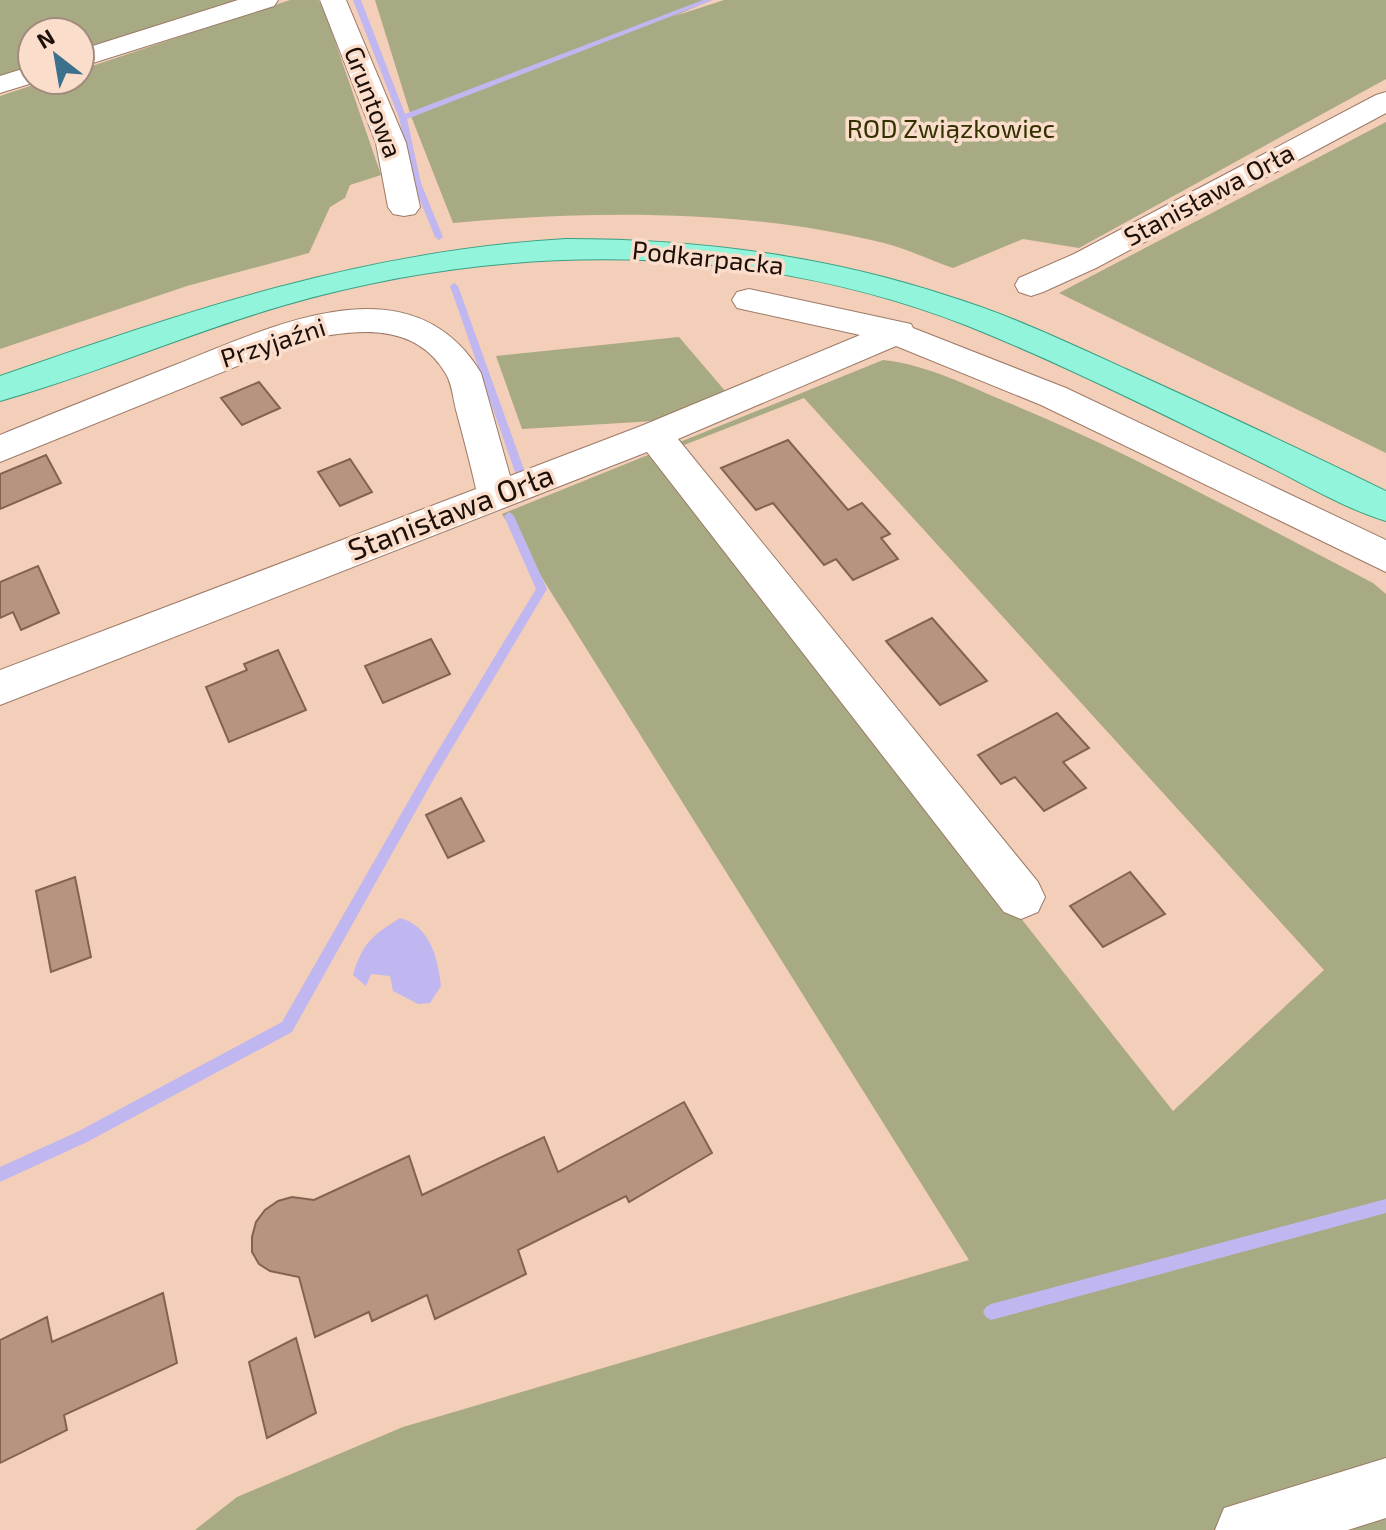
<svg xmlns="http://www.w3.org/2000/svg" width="1386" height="1530" viewBox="0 0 1386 1530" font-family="'Exo 2',sans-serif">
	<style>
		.green { fill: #a7aa82; fill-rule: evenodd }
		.water { fill: #c0b7f1 }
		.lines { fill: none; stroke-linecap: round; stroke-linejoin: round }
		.stream { fill: #c0b7f1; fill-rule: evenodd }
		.building { fill: #b79480; stroke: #836350; stroke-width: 2 }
		.minor-casing { stroke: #9c7a67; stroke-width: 2 }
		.major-casing { stroke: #399f82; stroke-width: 2 }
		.minor { fill: #fff; fill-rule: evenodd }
		.major { fill: #92f4db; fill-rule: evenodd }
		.labels { text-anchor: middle; stroke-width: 7; stroke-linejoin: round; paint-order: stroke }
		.far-street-label { font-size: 26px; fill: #1b0f08; stroke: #fbddcc }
		.far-park-label { font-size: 26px; fill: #313200; stroke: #fbddcc }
		.street-label { font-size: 30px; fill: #1b0f08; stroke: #fbddcc }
	</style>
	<rect width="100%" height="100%" fill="#f3ceb9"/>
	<path class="green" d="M0,0H242L80,52V32H32V68L0,78Z
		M290,0H318L324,9L381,175L350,185L345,198L330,207L309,253L187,286L0,349V96L48,80H80V70Z
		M375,0H711L675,16L724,0H1386V79L1079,248L1023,239L953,268C930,260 907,249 884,243C745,209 595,210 453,223L411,116Z
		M1386,122V453L1059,293Z
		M679,337L726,392L654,421L522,429L496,356Z
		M883,360C928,365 968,386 1009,403C1134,454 1253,521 1373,583L1386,594V1530H195L237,1497L403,1427L969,1260L502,514ZM804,398L1324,970L1173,1111L656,456Z"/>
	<path class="water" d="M400,918C430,926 438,958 441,986L430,1003L418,1004L393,991L390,976L371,974L366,986L353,975C363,942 372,936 400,918Z"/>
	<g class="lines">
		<path class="stream" d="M353,0H361L405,114L703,0H713L407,119L421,183L443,237L439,240L435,237L413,183L399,118Z
			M454,283L458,286L526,475L525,478H517L516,475L450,286Z
			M509,512L514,516L547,589L436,775L292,1032L87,1142L0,1182V1167L77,1132L282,1022L428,767L536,589L504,516Z
			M1386,1199V1213L991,1320L986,1317L983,1312L986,1307L991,1304Z"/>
	</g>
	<path class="building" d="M259,382L280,408L242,425L221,398Z
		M788,440L848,510L862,503L890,534L881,538L898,559L853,580L836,559L824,565L773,503L756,510L721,468Z
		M46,455L61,483L0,509V474Z
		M350,459L372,492L340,506L318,472Z
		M38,566L59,613L21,630L13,612L0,618V582Z
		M932,618L987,681L940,705L886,641Z
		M431,639L450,674L383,703L365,666Z
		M278,650L306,710L229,742L206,687L247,670L244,664Z
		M1057,713L1089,748L1063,762L1086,788L1044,811L1015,777L1001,784L978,755Z
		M461,798L484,841L448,858L426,815Z
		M1130,872L1165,914L1103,947L1070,906Z
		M75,877L91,957L51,972L36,891Z
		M684,1102L712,1153L629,1202L626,1196L518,1250L526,1274L435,1319L427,1295L372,1321L369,1312L315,1337L299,1277L270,1271L259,1264L252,1252V1237L256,1222L265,1210L278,1201L292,1197L314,1200L409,1156L422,1195L544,1137L558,1172Z
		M163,1293L177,1363L64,1415L67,1430L0,1463V1340L47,1317L52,1342Z
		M296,1338L316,1413L267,1438L249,1362Z"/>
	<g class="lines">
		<defs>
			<path id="minor" d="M238,0H278L274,6L80,67V50Z
				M320,0H346L406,143L420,207L415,214L404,216L393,214L388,207L376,143Z
				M32,66V80H42L0,93V76Z
				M1386,92V113L1096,268L1043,292L1031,296L1019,292L1015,285L1019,278L1074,254L1376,95Z
				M749,289L911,324L913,328L1066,388L1386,540V572L1041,405L896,346L678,439L1038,882L1045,897L1038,912L1021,919L1004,912L647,452L0,705V670L476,489C470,462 463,436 456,410C453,398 452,384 446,374C414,319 351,330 299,341L0,462V435C58,411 117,388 175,365C271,327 411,257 481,373L510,476L641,426L860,335L737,308L732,300L737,292Z
				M1386,1458V1518L1348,1530H1215L1224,1508Z"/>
			<path id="major" d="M566,239C696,239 824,255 948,296C1010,315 1069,343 1128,370C1214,409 1300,449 1386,491V521C1343,508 1301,482 1260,462C1164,415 1067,366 968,326C751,241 507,241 285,305C188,333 96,374 0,401V376C191,310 362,251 566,239Z"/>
		</defs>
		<use href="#minor" class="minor-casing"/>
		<use href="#major" class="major-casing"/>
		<use href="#minor" class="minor"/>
		<use href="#major" class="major"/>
	</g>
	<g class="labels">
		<g class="far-street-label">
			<text transform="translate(373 102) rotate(69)" y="9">Gruntowa</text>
			<text transform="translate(1209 195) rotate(-28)" y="9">Stanisława Orła</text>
			<text transform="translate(708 258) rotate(6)" y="9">Podkarpacka</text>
			<text transform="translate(273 343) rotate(-18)" y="9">Przyjaźni</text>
		</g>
		<g class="far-park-label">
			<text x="951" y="138">ROD Związkowiec</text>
		</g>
		<g class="street-label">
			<text transform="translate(451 513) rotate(-21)" y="10">Stanisława Orła</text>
		</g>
	</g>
	<g transform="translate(56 56) rotate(329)"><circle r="38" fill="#fbddcc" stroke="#a18b7e" stroke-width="2"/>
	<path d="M0-6L14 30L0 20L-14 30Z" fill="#3b718c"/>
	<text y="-12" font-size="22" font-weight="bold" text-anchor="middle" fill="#1b0f08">N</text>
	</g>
</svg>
